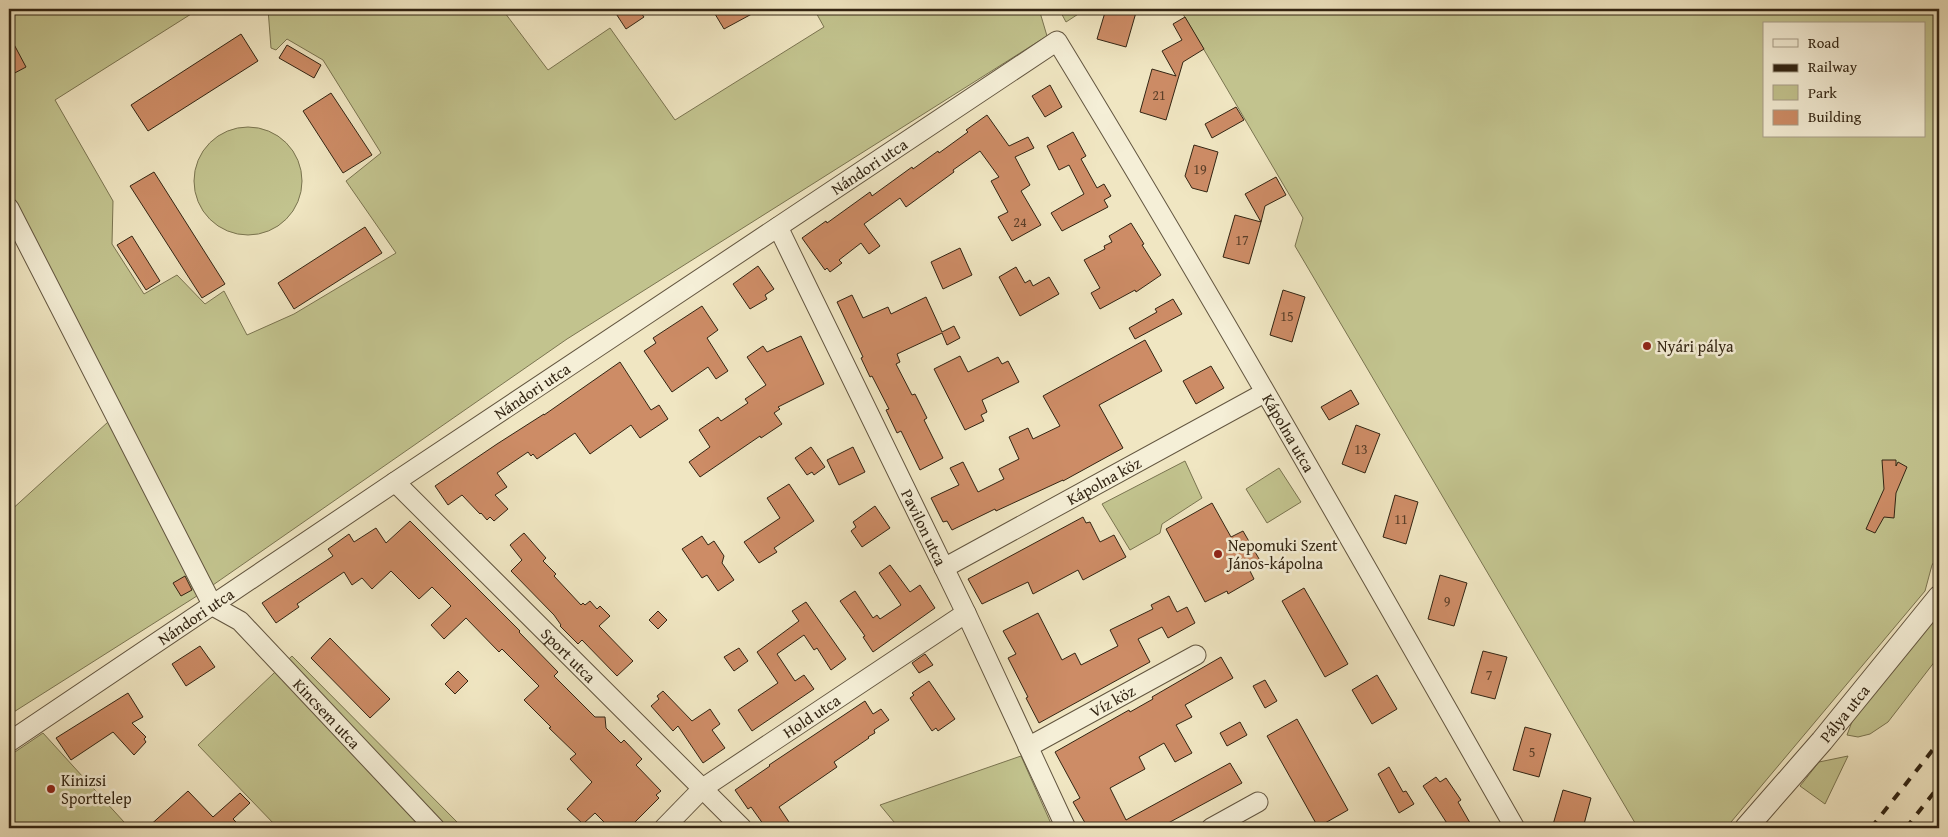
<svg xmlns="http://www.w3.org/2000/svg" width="1948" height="837" viewBox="0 0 1948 837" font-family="'Gentium Book Plus',serif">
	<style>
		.green { fill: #c2c38e; stroke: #7a7450; fill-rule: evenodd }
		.building { fill: #cd8c66; stroke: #332513 }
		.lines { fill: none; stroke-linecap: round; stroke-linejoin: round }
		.minor-casing { stroke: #62553f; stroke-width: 21 }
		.tertiary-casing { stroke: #62553f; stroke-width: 24 }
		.minor { stroke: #f5efd7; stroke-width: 19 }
		.tertiary { stroke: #f5efd7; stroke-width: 22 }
		.rail { stroke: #332513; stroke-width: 4; stroke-dasharray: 9 9; stroke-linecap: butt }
		.poi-dot { fill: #8f2418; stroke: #f5efd7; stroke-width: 2 }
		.labels { text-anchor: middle; stroke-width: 5; stroke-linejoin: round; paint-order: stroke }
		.number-label { font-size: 14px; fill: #5a3f28 }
		.street-label { font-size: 16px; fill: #332513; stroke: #f5efd7 }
		.poi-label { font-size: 16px; fill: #332513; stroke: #f5efd7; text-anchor: start }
	</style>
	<rect width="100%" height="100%" fill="#f0e6c2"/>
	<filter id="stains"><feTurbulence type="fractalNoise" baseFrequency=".004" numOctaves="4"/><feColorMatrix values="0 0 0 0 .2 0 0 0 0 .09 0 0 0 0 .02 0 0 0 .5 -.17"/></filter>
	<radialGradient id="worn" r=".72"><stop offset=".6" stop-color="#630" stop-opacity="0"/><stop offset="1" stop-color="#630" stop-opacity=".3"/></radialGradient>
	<path class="green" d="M9,9H199L55,100L113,201L112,244L144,294L177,275L205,304L224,291L247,335L294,314L396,253L346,181L381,153L323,60L287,39L276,50L271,48L268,9H502L548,70L610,28L675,120L824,27L814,9H1039L1047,36L567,339L200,594L9,715V512L119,412L9,202Z
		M1059,9H1086L1066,22Z
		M1180,9H1939V554L1932,565L1925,591L1726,828H1638L1295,246L1303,218ZM1764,24H1924V136H1764Z
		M194 181a54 54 0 1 1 108 0a54 54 0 1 1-108 0Z
		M1185,461L1202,498L1162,524L1160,533L1130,550L1102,504Z
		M1279,468L1301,502L1267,523L1246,489Z
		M1939,611V656L1888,722L1870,734L1858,737L1847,735L1853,719Z
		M292,656L463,828H274L276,826L198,745Z
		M43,733L124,822L130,828H9V756Z
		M1021,756L1053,828H899L880,805Z
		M1848,756L1825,804L1800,786L1819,762Z"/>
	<path class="building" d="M613,9H638L644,17L626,29Z
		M712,9H761L724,29Z
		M1106,9H1137L1126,47L1097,39Z
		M1185,17L1204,49L1183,62L1166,120L1140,112L1152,69L1176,76L1162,51L1182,40L1173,24Z
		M241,34L258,61L148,131L131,105Z
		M9,35L26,67L9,76Z
		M287,45L321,65L314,78L279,58Z
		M1050,85L1062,107L1045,117L1032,96Z
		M331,93L372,155L343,173L303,111Z
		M1236,107L1244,120L1212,138L1205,124Z
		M987,115L1009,146L1028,137L1034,148L1015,157L1030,185L1021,191L1041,225L1012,241L998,217L1008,212L991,181L999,177L980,151L953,170L954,172L906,207L900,198L864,224L880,246L869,254L861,243L839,260L842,263L830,272L827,268L825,270L802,238L826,221L827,223L870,192L872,196L912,167L913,169L938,151L939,153L968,132L966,130Z
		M1073,132L1086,156L1081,159L1097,188L1104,184L1111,196L1104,200L1108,207L1062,231L1051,213L1084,194L1069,165L1059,170L1047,146Z
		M1194,145L1218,152L1207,192L1192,188L1185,176Z
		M154,172L225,284L202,298L130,186Z
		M1276,177L1286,195L1265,206L1261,222L1245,194Z
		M1235,215L1261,222L1249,264L1223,257Z
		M1131,223L1144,244L1142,245L1161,275L1136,292L1135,290L1100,309L1091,293L1100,288L1084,260L1105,249L1104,246L1112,242L1109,236Z
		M365,227L382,253L294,309L278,283Z
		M132,236L160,281L146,290L117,245Z
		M960,248L972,275L943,289L931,262Z
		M758,266L774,289L765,295L767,299L750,309L733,284Z
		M1016,267L1025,283L1030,280L1033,286L1049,277L1059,294L1020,316L999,277Z
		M1283,290L1305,297L1292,342L1270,335Z
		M852,295L863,318L888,307L891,314L926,297L942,332L954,326L960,338L947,345L942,333L897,354L900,362L896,364L912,395L915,394L927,418L924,420L943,458L920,470L901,431L897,433L886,410L889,409L872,376L870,377L861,358L863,357L837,302Z
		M1173,299L1182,314L1135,339L1129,328L1157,312L1155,309Z
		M702,306L718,330L707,338L728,371L716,379L708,367L672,392L644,351L656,343L653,338Z
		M801,336L824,384L778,407L780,409L774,413L782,424L761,438L760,436L700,477L689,462L710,447L699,430L718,417L721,421L748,403L745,399L766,385L747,357L763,346L767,352Z
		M1145,340L1162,371L1099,405L1123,448L1063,481V480L996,511L995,509L952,530L947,521L943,522L931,498L959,485L950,468L963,462L978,492L1004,479L999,469L1019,459L1009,437L1028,428L1033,439L1060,426L1043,396Z
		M960,356L968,372L998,357L1002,364L1008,361L1019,382L982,400L987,412L981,415L984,421L965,430L934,369Z
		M620,362L651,410L659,405L668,419L640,438L631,425L590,454L575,433L537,459L533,454L531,456L528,452L497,473L507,487L495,495L508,509L494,521L490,517L487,520L481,513L480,514L462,495L448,505L435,486L497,444L544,414V415Z
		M1211,366L1224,388L1196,404L1183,381Z
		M1351,390L1359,404L1329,420L1321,407Z
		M1356,425L1380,434L1365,473L1342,464Z
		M811,447L825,467L814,475L812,472L807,475L795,458Z
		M853,447L865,472L839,485L827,460Z
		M1882,460H1896V466L1898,462L1907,467L1896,493L1894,518L1884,517L1875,533L1866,529L1884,489Z
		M789,484L814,521L774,548L777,552L759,563L744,542L780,518L767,498Z
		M1395,495L1418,502L1406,544L1383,537Z
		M1212,503L1231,537L1243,531L1262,564L1250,571L1254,579L1228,594L1227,591L1205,602L1166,529Z
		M875,506L890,528L862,547L851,531L856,527L853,522Z
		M1083,517L1086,523L1090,522L1100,542L1114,535L1126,557L1083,580L1078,570L1033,594L1028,582L982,604L968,579Z
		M410,521L520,631L519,632L558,672L554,676L595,717H605L606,728L621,743L624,740L642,759L636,765L661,791L656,795L659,798L629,828H610L595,813L583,824L567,809L592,782L570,759L576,754L549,728L551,727L524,700L539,686L502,649L499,652L466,618L444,639L431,625L451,606L432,587L419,599L391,571L372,589L362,578L352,585L344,572L297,604L299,607L276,623L262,603L333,556L328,549L349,534L354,542L376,528L386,543Z
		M524,533L546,558L543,561L556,574L554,576L581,605L583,603L585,605L590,601L597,609L600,606L610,616L599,626L633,661L617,676L582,640L578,644L560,626L561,625L554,615L511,571L522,560L510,545Z
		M702,536L708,545L714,541L724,556L722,563L734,580L718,591L707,575L702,578L682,549Z
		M890,565L910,592L920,585L935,608L873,652L863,637L865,636L840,601L855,591L873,618L877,615L880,619L901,605L879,573Z
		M1440,575L1467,583L1454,626L1428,619Z
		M185,576L192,590L181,596L173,583Z
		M1304,588L1348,664L1325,677L1282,601Z
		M1169,596L1177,612L1187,607L1195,623L1168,638L1162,627L1138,639L1150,662L1039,723L1026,698L1028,697L1008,658L1016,654L1003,631L1038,613L1062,660L1075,653L1081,665L1118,646L1110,630L1153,609L1151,605Z
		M806,602L846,659L831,670L817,648L814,650L804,635L777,654L795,681L804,675L814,689L752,731L738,710L778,683L757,652L799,621L792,611Z
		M658,611L667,620L658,629L649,620Z
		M330,638L390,699L370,718L311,658Z
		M200,646L215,667L186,686L172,664Z
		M739,648L748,661L734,671L724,657Z
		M1483,651L1507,657L1495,699L1471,693Z
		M925,654L933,665L919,673L912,663Z
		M1221,657L1233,678L1185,705L1192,717L1176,725L1192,753L1175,762L1164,743L1139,757L1145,769L1110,788L1126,820L1230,763L1242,783L1159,828H1088L1073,802L1080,798L1055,752L1129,710L1130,712L1153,699L1152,697Z
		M458,671L468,681L455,694L445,684Z
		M1377,675L1397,709L1372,724L1352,690Z
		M1265,680L1277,701L1265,708L1253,686Z
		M929,681L955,719L938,731L936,728L932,731L910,698L914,695L912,693Z
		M663,691L692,721L710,709L720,724L712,730L725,748L703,763L678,726L673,731L651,706L659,699L657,696Z
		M128,693L143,717L132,723L146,737L144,739L146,742L134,755L113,732L71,760L56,738Z
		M865,701L873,714L881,709L889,720L874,730L875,733L868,737L869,738L834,762L837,767L779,807L793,828H766L751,807L748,809L735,790L770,766L769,765Z
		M1297,719L1348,810L1318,827L1267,736Z
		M1240,722L1247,735L1227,746L1220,733Z
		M1525,727L1551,734L1539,777L1513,770Z
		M1389,767L1403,792L1406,791L1414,804L1399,813L1378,774Z
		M1436,777L1440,782L1446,778L1461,800L1458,802L1473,828H1450L1423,786Z
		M1563,790L1591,798L1583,828H1552Z
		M188,791L213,817L240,793L250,803L233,819L242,828H147Z"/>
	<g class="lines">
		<defs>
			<g id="minor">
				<path id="s1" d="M9,208L213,606L240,621L435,828"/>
				<path id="s2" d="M778,227L966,613L1066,828"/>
				<path id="s3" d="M395,482L742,828"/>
				<path id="s4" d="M944,568L1264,393"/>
				<path id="s5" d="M9,742L395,482L1057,41C1215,300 1365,565 1515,828"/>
				<path id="s6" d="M1028,747L1196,655"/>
				<path id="s7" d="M664,828L703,788L966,613"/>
				<path d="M1211,828L1258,802"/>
			</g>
			<g id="tertiary">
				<path id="s8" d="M1746,828L1822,741L1939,597"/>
			</g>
		</defs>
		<use href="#minor" class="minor-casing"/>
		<use href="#tertiary" class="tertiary-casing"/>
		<use href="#minor" class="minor"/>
		<use href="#tertiary" class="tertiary"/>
		<path class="rail" d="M1871,828L1939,742
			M1906,828L1939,786"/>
	</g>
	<g class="poi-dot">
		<circle cx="1647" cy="346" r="5"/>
		<circle cx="1218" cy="554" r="5"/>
		<circle cx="51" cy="789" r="5"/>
	</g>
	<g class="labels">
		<g class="number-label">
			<text x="1159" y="100">21</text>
			<text x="1200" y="174">19</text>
			<text x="1020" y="227">24</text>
			<text x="1242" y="245">17</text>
			<text x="1287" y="321">15</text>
			<text x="1361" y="454">13</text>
			<text x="1401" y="524">11</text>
			<text x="1447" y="606">9</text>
			<text x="1489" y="680">7</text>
			<text x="1532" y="757">5</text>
		</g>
		<g class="street-label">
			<text dy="6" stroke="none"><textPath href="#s5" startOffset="1035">Nándori utca</textPath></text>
			<text dy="6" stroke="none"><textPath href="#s5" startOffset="630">Nándori utca</textPath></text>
			<text dy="6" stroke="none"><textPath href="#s5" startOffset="1716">Kápolna utca</textPath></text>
			<text dy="6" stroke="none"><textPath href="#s4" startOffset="182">Kápolna köz</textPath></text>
			<text dy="6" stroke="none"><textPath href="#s2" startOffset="334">Pavilon utca</textPath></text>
			<text dy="6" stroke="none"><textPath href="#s5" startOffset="225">Nándori utca</textPath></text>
			<text dy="6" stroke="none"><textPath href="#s3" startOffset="245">Sport utca</textPath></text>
			<text dy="6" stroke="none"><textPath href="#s6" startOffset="96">Víz köz</textPath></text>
			<text dy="6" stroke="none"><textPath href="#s1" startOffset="605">Kincsem utca</textPath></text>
			<text dy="6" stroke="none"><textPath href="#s8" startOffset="151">Pálya utca</textPath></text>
			<text dy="6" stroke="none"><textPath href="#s7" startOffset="186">Hold utca</textPath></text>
		</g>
		<g class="poi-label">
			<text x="1657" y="352">Nyári pálya</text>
			<text x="1228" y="551">Nepomuki Szent<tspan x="1228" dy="18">János-kápolna</tspan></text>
			<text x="61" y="786">Kinizsi<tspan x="61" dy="18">Sporttelep</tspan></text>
		</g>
	</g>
	<rect width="1948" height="837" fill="none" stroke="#f0e6c2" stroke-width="30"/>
	<rect x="10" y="10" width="1928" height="817" fill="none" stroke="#332513" stroke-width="2.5"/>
	<rect x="15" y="15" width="1918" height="807" fill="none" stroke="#332513"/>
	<rect x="1763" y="22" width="162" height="115" fill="#f5efd7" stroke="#a79e89"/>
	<rect x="1773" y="39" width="25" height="8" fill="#f5efd7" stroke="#a79e89"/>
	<text x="1808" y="48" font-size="15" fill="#332513">Road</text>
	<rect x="1773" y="64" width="25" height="8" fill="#332513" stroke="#a79e89"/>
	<text x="1808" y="72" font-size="15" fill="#332513">Railway</text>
	<rect x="1773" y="85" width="25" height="15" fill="#c2c38e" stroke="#a79e89"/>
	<text x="1808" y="98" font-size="15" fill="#332513">Park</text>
	<rect x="1773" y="110" width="25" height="15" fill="#cd8c66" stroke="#a79e89"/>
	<text x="1808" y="122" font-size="15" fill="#332513">Building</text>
	<rect width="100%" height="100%" filter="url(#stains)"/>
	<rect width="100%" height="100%" fill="url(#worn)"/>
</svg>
